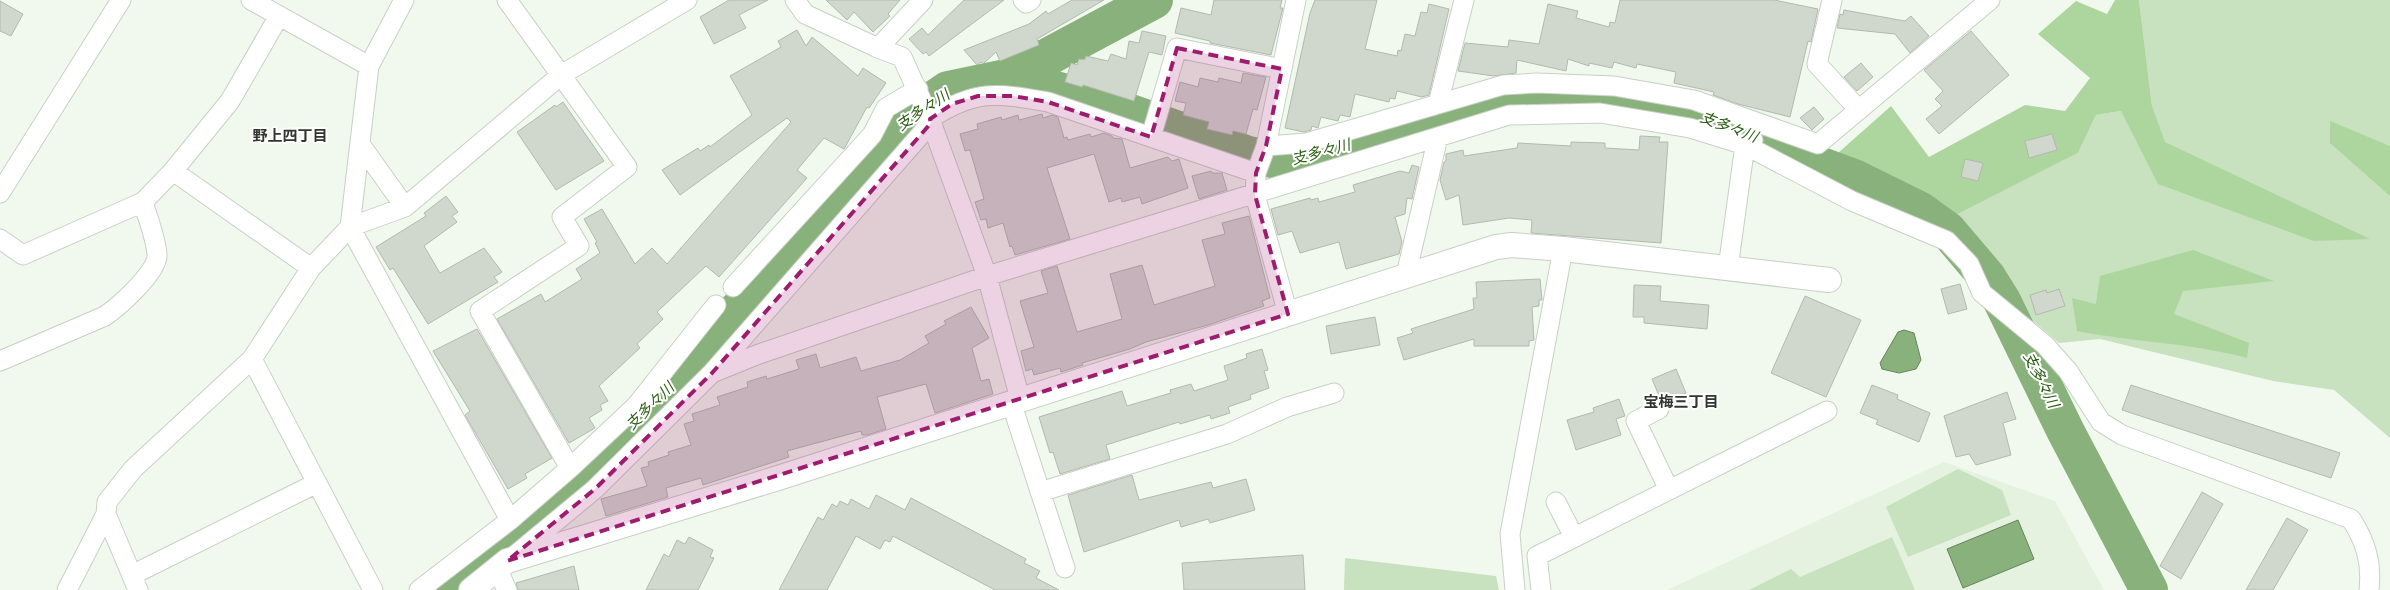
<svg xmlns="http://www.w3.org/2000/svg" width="2390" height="590" viewBox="0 0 2390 590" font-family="Lato,'Noto Sans JP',sans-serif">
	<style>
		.built { fill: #e5f2e0 }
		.green { fill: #c8e1bf }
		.forest { fill: #add69f }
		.water { fill: #89b17b; stroke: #67845d }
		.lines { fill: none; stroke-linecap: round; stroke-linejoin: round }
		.river { stroke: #89b17b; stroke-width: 38 }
		.building { fill: #d0d8cd; stroke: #b2b9af }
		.minor-casing { stroke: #c8d0c6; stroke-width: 21 }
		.tertiary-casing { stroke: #c8d0c6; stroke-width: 26 }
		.minor { stroke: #fff; stroke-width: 19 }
		.tertiary { stroke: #fff; stroke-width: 24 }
		.marked { fill: #9e1c6e; fill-opacity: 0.2; stroke: #9e1c6e; stroke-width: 4; stroke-dasharray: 10 6; stroke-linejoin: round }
		.labels { text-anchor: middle; stroke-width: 4; stroke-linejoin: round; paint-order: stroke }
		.water-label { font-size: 15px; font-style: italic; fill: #2b5d13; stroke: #fff }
		.neighbourhood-label { font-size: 15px; font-weight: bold; fill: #30362e; stroke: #fff }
	</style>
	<rect width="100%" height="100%" fill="#f1f9ee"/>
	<path class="built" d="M1944,462L2055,501L2104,590H1667Z"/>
	<path class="green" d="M2139,0H2390V438L2334,390L2273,381L2100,339L2059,343L2014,305L2002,280L1954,216L2078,153L2096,115L2152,106Z
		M1958,469L2002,490L2011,515L1908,557L1886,507Z
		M1892,537L1915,590H1749L1791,569L1800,577Z
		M1345,558L1496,576L1499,590H1344Z"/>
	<path class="forest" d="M2115,0H2139L2152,106L2165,142L2370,239L2314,241L2158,184L2121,111L2096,115L2078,153L1954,216L1838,153L1891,106L1929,157L2025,105L2065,111L2090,78L2038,34L2076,1L2107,14Z
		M2330,121L2390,146V196L2330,143Z
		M2193,250L2274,281L2183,291L2174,314L2249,343L2247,358C2192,343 2133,342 2077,331L2072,298L2096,304L2100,276Z"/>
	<path class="water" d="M1904,330L1914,333L1921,360L1916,369L1899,373L1882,369L1880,363L1898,332Z
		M2018,520L2034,559L1963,588L1947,549Z"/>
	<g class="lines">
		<path class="river" d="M1010,77L1154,0
			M438,590L563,488L668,391L897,125L948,90L1010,77L1105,104L1248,155L1289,162L1518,97L1561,96L1629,100L1702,115L1789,154L1854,178L1919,210L1948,231L1987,277L2002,301L2066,432L2149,590"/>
	</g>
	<path class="building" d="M729,0H768L739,15L746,28L714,44L700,17Z
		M826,0H900L888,14L890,16L873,32L854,12L847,20Z
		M964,0H1004L929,56L926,52L923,54L909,39L922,28L928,35Z
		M1072,0H1104L1037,39L1039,45L1000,61L996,52L983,64L981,62L977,65L964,50L1029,24L1046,11L1048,14Z
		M1214,0H1282L1280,8H1283L1271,55L1210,43V41L1175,33L1181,8L1211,15Z
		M1315,0H1377L1365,49L1397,56L1398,50L1401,51L1405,34L1415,36L1421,12L1427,13L1429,4L1449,9L1429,95L1422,97L1397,91L1395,99L1390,98L1389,102L1355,94L1350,117L1340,115L1338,121L1321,117L1318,128L1312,126L1311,130L1304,132L1285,128L1310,13Z
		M1620,0H1774L1818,9L1811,42L1808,41L1790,117L1738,104L1713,95L1714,92L1674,83L1676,72L1637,64L1636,68L1614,62L1612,68L1589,63V66L1568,59L1566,71L1517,60L1516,73L1494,76L1458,71L1465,43L1508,47L1509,40L1539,44L1548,4L1578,11L1576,18L1609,27L1610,22L1615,23Z
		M0,1L23,14L11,36L0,31Z
		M1844,10L1905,21L1911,16L1929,36L1910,53L1895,34L1837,28L1840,14L1843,15Z
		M797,30L806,46L812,37L858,76L863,68L886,83L869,108L867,107L844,149L824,138L797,170L807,178L719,277L706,266L657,312L663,319L637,344L640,348L599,386L608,401L600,405L602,410L589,418L595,428L569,443L497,319L541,294L545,302L582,279L576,269L600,253L595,243L597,242L584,219L602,209L635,264L652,248L667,264L791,122L787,118L680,195L662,170L698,148L700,151L709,145L710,147L752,115L730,76L781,47L778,41Z
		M1142,31L1166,36L1162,55L1149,52L1134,101L1083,85L1082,87L1065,82L1071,63L1077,65L1079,59L1085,60L1086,56L1108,61L1111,54L1126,59L1129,41L1139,43Z
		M1971,31L2009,75L1939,134L1926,119L1942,106L1935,99L1943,91L1924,70Z
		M1861,63L1873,77L1857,91L1844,77Z
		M1243,73L1266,77L1257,110L1253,109L1246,134L1233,131L1232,135L1207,129L1209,122L1183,115L1186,103L1175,101L1180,82L1198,87L1200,78L1218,82L1219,78L1241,83Z
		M563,102L604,161L556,190L517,132L555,105L556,107Z
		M1814,107L1824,119L1812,130L1800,118Z
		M1042,114L1043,118L1052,115L1058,117L1064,138L1067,137L1068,140L1090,134L1091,137L1104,133L1112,136L1113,138L1122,139L1130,168L1168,157L1172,161L1179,159L1188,188L1142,204L1140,197L1122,202L1121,198L1109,202L1094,154L1047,168L1070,239L1015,255L1012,246L1010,247L1003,223L988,228L986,219L981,220L975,202L984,199L970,150L965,151L960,134L978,129L977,124L1001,117L1002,120L1018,115L1019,120Z
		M2052,134L2057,150L2029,158L2025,141Z
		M1640,136L1660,137L1659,142H1668L1661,243L1531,233L1532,220L1509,218L1463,225L1459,195L1446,200L1440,180L1444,162L1446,161V154L1463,150L1464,156L1517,148L1518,143L1571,146V142L1605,143V148L1639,150Z
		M1965,159L1983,163L1978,181L1961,177Z
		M1412,165L1419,167L1412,199L1407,198L1405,214L1395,217L1402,242L1399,254L1346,269L1339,242L1300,253L1292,231L1278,235L1271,209L1310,198L1311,200L1318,198L1319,202L1355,192L1353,185L1400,171L1409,173Z
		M1211,171L1212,173H1222L1227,190L1199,199L1192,176Z
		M446,196L458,212L452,216L457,222L424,246L440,273L484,248L502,272L494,277L498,282L428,324L393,268L390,270L376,247L426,216L424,213Z
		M1249,216L1270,298L1262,301L1264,306L1208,325L1146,342L1130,349L1082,363L1083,365L1061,372L1060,368L1034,375L1032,369L1026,371L1021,351L1034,347L1020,301L1048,293L1041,271L1057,266L1077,332L1122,319L1110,274L1142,265L1154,305L1215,286L1202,240L1225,234L1222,223Z
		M1540,279L1542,300H1539V306L1532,307L1534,340L1529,341V346H1474V339L1404,360L1397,338L1413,333L1411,329L1474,309L1473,298H1477L1476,282Z
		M1960,284L1967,309L1948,314L1941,289Z
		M1634,285L1661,286L1660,301L1709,305L1707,329L1644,323V317H1633Z
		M2059,289L2065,306L2036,315L2030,295L2046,290L2047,293Z
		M1805,296L1861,320L1826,397L1771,373Z
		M971,307L989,338L972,348L981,381L989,379L993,394L935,413L926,384L877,397L886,429L867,435H862L861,431L787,451L789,457L703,485L701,478L666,488L668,497L606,516L601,499L647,486L641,468L649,466L648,462L669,455L668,452L691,445L684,424L694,421L692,414L720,405L717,397L748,387L747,382L766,376L767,379L799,369L796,360L816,354L820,368L856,357L861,371L900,360L929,343L925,336L946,324L944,321Z
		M1375,317L1380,345L1331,354L1326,326Z
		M477,329L552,458L525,474L527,478L508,489L465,415L470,411L433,351Z
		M1262,349L1268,370L1264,371L1269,388L1250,395L1251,399L1228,407L1230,413L1211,419L1210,415L1180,424L1179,422L1106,445L1110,459L1060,474L1053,452L1050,453L1039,417L1122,391L1127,406L1171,393L1170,390L1191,384L1194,391L1228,380L1224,366L1247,358L1246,354Z
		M1676,369L1686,393L1667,401L1660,398L1652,379Z
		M1872,385L1898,395L1897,399L1930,413L1919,442L1876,424L1878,420L1860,413Z
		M2131,385L2340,453L2331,478L2122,410Z
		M2007,392L2016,419L2003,423L2011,455L1976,465L1969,454L1956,457L1944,416Z
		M1619,399L1625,416L1616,419L1621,435L1576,450L1567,420L1594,412L1593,408Z
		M1132,475L1139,500L1211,482L1213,488L1246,479L1255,510L1210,523L1208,519L1181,527L1179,520L1084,552L1068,495Z
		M2202,492L2223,504L2181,579L2160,566Z
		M876,495L905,510L911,498L1026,559L1024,563L1040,571L1036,578L1059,590H995L893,536L890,542L885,540L880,549L856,536L827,590H779L818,517L823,520L832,504L837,507L840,501L848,505L851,499L869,509Z
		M2287,518L2308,530L2273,590H2246Z
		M689,537L713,550L710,557L714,558L698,590H646L664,554L669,557L677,540L685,544Z
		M1303,555L1305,590H1184L1182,563Z
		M574,566L579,590H518L516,583Z"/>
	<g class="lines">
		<defs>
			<path id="minor" d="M251,0L369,66
				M507,0L627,167L562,217L579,246L480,311L570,468
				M795,0L805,14L878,48
				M923,0L878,48L902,57L930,119L987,276L1020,399
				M1023,0L1026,3L1031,0
				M1832,0L1817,64L1859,110
				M1438,104L1464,0
				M930,119C975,89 997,93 1048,102L1256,173
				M1151,137L1177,48L1282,69
				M360,144L405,207
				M1266,146L1306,143L1503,85L1537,83L1614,86L1694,100L1818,144L1990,0
				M173,171L311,268
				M0,193L121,0
				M0,239L23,255L143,202L173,171L230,101L279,16
				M1728,268L1745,145L1753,140
				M1406,275L1438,137
				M733,287L872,135L886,108L918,89
				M1288,314L1255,195L1256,173L1266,146L1296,0
				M252,359L373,590
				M0,361L105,316C118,307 158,272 157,255C156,238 148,219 143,202
				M712,373L759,354L987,276L1509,115L1600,113L1690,128L1745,145L1852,201L1947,241L1969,264L1982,293L2045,345L2068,371L2101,422L2122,435L2351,519C2366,542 2372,563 2369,590
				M1011,402L1065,568
				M1659,409L1636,421L1669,490
				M1040,492L1227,434L1287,407L1334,393
				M1556,502L1574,537
				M510,520L350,227L405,207L561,75L687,0
				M513,557L595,489L712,373L931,123
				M498,570L507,590
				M132,575L317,483
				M67,590L106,514
				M138,590L106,514L107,502L133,469L252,359L311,268L350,227L369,66L404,0
				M419,590L510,520L570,468L636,406L716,305
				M1515,590L1510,534L1563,249
				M1541,590L1537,556L1827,411"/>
			<path id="tertiary" d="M471,590L507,561L778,478L1496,247L1512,245L1563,249L1829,280"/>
		</defs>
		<use href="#minor" class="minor-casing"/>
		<use href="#tertiary" class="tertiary-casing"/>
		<use href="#minor" class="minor"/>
		<use href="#tertiary" class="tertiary"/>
	</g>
	<path class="marked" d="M1177,48L1282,69L1266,146L1256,173L1255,195L1288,314L507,561L595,489L712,373L931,123L930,119L952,104L978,96H1013L1048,102L1151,137Z"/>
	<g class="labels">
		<g class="water-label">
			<text transform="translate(923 110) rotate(-34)" y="5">支多々川</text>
			<text transform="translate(1729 127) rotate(21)" y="5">支多々川</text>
			<text transform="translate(1321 152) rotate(-15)" y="5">支多々川</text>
			<text transform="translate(2041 380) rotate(63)" y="5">支多々川</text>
			<text transform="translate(650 406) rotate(-44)" y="5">支多々川</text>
		</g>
		<g class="neighbourhood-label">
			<text x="290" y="141">野上四丁目</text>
			<text x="1681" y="407">宝梅三丁目</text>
		</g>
	</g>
</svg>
